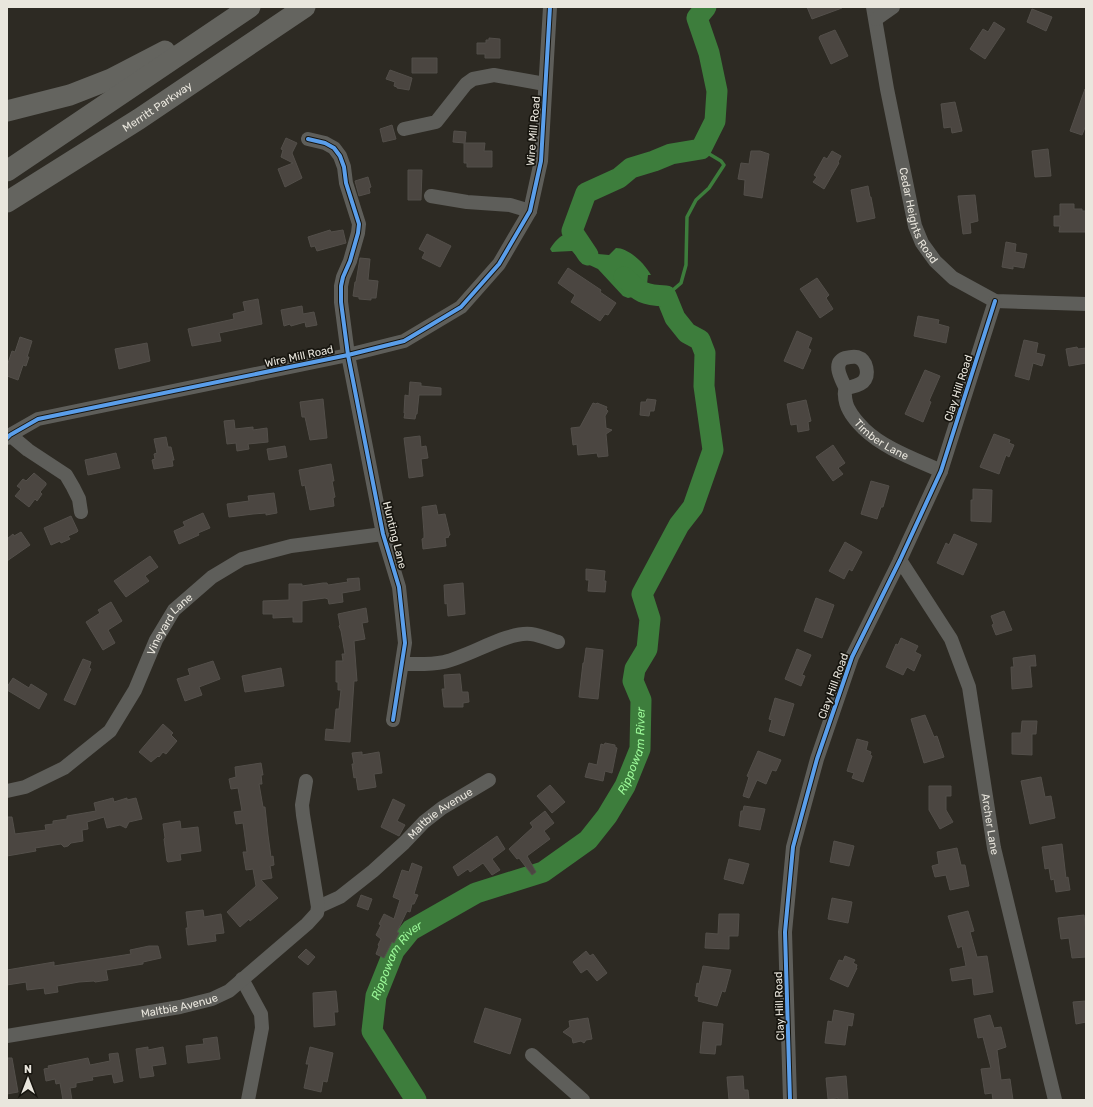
<svg xmlns="http://www.w3.org/2000/svg" width="1093" height="1107" viewBox="0 0 1093 1107" font-family="Rubik,sans-serif">
	<style>
		.water { fill: #3d7d3c }
		.lines { fill: none; stroke-linecap: round; stroke-linejoin: round }
		.stream { stroke: #3d7d3c; stroke-width: 3.5 }
		.river { stroke: #3d7d3c; stroke-width: 21 }
		.building { fill: #4b4641; stroke: #534f4a }
		.minor { stroke: #5e5e5a; stroke-width: 14 }
		.highway { stroke: #64645f; stroke-width: 21 }
		.cycleway-casing { stroke: #17150f; stroke-width: 6 }
		.cycleway { stroke: #5a9eea; stroke-width: 4 }
		.labels { text-anchor: middle; stroke-width: 3.5; stroke-linejoin: round; paint-order: stroke }
		.street-label { font-size: 11px; fill: #e9e6dd; stroke: #17150f }
		.water-label { font-size: 12px; font-style: italic; fill: #99f696; stroke: #17150f }
	</style>
	<rect width="100%" height="100%" fill="#2d2a23"/>
	<path class="water" d="M581,229L588,245L598,254L609,255L616,248C629,248 645,264 651,275H648L646,294L628,298L623,296L598,269L583,262L572,251L552,252L550,249C559,235 565,233 581,229Z"/>
	<g class="lines">
		<path class="stream" d="M666,296L681,283L686,265L687,217L696,200L709,188L724,165L721,161L701,149"/>
		<g class="river">
			<path d="M588,255L572,231L586,193L619,178L631,168L654,161L671,154L701,149L715,121L717,91L709,53L697,18L706,7"/>
			<path id="s1" d="M416,1100L372,1031L376,996L394,951L411,930L476,893L543,872L588,840L607,816L625,786L640,749L641,700L633,681L635,669L647,649L650,619L642,594L679,525L693,507L713,450L704,386L705,353L700,340L687,333L675,318L666,296C644,295 640,293 624,277"/>
		</g>
	</g>
	<path class="building" d="M807,7H842V8L812,19Z
		M1032,9L1052,17L1046,31L1027,22Z
		M994,22L1005,29L985,59L970,49L983,29L988,32Z
		M835,30L848,56L831,64L819,38L820,36Z
		M489,38L500,39V58H485V54H477V43H486V40H489Z
		M412,58H437V73H412Z
		M390,70L412,78L409,90L397,88V87L394,86L395,82L386,79Z
		M1085,89L1086,125L1082,135L1070,131Z
		M955,102L962,131L952,133L951,127L944,128L941,104Z
		M392,125L396,139L383,142L380,129Z
		M454,131L466,132L465,143H485L484,151H492V167H467V163H464V143L453,142Z
		M286,138L297,143L292,153L302,178L285,187L278,169L293,163L281,157L283,150L281,149Z
		M1048,149L1051,176L1035,177L1032,151Z
		M751,151H760L769,154L762,198L744,195L745,180L738,179L741,163L749,164Z
		M832,151L841,156L838,162L839,163L824,189L813,182L817,177L814,175L824,157L827,159Z
		M408,170H422L421,200H408Z
		M368,177L371,187L369,188L370,193L359,196L355,181Z
		M868,186L870,197H871L875,218L857,222L851,190Z
		M975,195L978,221L970,223L971,233L963,234L958,196Z
		M1060,204H1074V209H1082V211H1086V232H1059L1060,226H1054V216H1060Z
		M330,230L331,232L343,230L346,243L317,251L315,246L311,247L308,237Z
		M427,234L451,246L440,267L422,258L425,252L419,249Z
		M1006,242L1016,244L1015,252L1027,254L1024,268L1013,266V269L1002,267Z
		M360,258L370,259L368,280L378,281L376,298H371V300L359,299V297L353,296L355,282H356Z
		M568,268L601,290L600,292L616,303L608,315L605,314L600,321L571,302L575,295L558,283Z
		M817,278L829,295L826,298L833,309L820,318L800,289Z
		M258,299L262,324L219,333L221,341L192,346L188,329L234,319L233,314L245,311L243,302Z
		M302,306L303,314L314,312L317,325L306,327L305,322L291,326L290,324L284,326L281,310Z
		M918,316L939,320L938,324L949,327L946,343L914,336Z
		M797,331L812,338L808,348L811,350L803,369L784,361Z
		M20,337L32,341L27,357H29L26,366L23,365L18,380L7,376V366L12,351L15,352Z
		M1024,340L1038,343L1036,353L1045,355L1042,366L1033,363L1029,380L1015,376Z
		M147,343L150,361L119,369L115,349Z
		M1077,347L1078,349L1086,348V363L1069,366L1066,349Z
		M925,370L940,376L929,401L931,402L923,422L905,414Z
		M410,382L421,383V386L441,388V395H419L417,414H416L415,419L404,418L405,413H404L405,395L409,396Z
		M323,399L327,438L310,440L305,417H302L300,402Z
		M647,399L656,400L654,411H650L649,416L640,415L641,402H646Z
		M806,400L811,421L808,422L809,430L798,432L797,424L791,425L787,404Z
		M593,403L596,404L597,403L607,407L606,409L608,411L605,416L606,428L612,430L606,434L608,456L598,457L597,453L578,455L577,444L573,445L571,428L580,427Z
		M234,420L235,429L253,427V430L267,428L268,442L248,444L249,449L237,451L236,443L227,444L224,421Z
		M994,434L1010,440L1009,443L1014,445L1009,457L1006,455L999,474L980,467Z
		M420,436L421,447L426,446L428,458L421,459L423,476L409,478L404,438Z
		M166,437L168,447H171L174,460H172L173,466L154,469L152,460L155,459L154,454L157,453L154,439Z
		M833,445L845,463L838,468L843,474L833,481L816,457Z
		M285,446L287,457L269,460L267,449Z
		M116,453L120,468L88,475L85,460Z
		M331,464L334,481H332L335,497L333,498L334,506L310,510L305,485L302,486L299,470Z
		M34,473L46,483V485L40,492L42,494L37,501L35,499L29,507L15,496L21,489L17,486L23,479L26,481Z
		M871,481L889,486L883,507H881L877,519L861,514Z
		M973,489L992,490L991,522L971,521V500H973Z
		M274,493L277,513L266,515V513L253,514L229,517L227,504L249,501L248,496Z
		M436,505L438,515L445,514L450,535L448,536L449,537L445,538L446,546L423,549L422,539L424,538V533L422,507Z
		M203,513L210,528L198,533L199,535L179,544L174,531L185,526L183,522Z
		M71,516L78,531L77,532L68,536L70,539L61,543L60,541L51,545L44,528Z
		M21,532L30,545L7,561V539L13,534L14,536Z
		M954,534L977,544L963,575L937,563L946,543L949,545Z
		M845,542L862,552L852,571L849,569L844,579L829,571Z
		M150,556L158,567L145,576L149,581L126,597L114,581Z
		M586,569L605,571L604,581H606L605,592L588,591L589,580H586Z
		M359,578L360,590L342,593L343,602L329,604L328,599L325,598L302,601V622H293V617L273,618V614H263V601L289,600V584H302V586L323,583H327L328,585L348,582L347,579Z
		M463,583L465,614L448,616L447,603L445,604L444,585Z
		M816,598L834,605L822,638L804,631Z
		M111,602L122,621L108,630L115,643L103,650L86,622L100,613L98,610Z
		M366,608L368,622L362,623L365,639L354,641L357,681H354L350,742L325,740L326,729L334,730L336,709H339L341,690H338V682H336V661H343L342,654H345L341,631L339,626L340,625L338,614Z
		M1004,611L1012,630L996,635L992,625L994,624L991,616Z
		M901,638L918,646L915,652L921,655L914,671L907,667L903,675L886,667L896,644L898,645Z
		M586,648L603,650L598,699L579,697L583,663H584Z
		M797,649L811,655L802,675L805,676L801,686L785,679Z
		M1035,655L1036,666H1030L1032,687L1012,689L1011,667H1014L1013,658Z
		M83,659L91,662L89,668L91,669L75,705L64,700Z
		M213,661L220,679L199,687L202,695L185,701L177,679L190,675L188,669Z
		M281,668L284,686L245,692L242,676Z
		M460,674L462,692H468L469,702L463,703V707H444L442,689H445L444,675Z
		M13,678L29,688L31,684L47,694L39,709L7,690V687Z
		M775,698L794,704L784,736L769,731L772,720L769,719Z
		M925,715L934,737L937,736L944,757L924,763L911,719Z
		M1022,721H1037L1036,734H1032V755L1012,754V733H1021Z
		M163,724L173,733L171,735L177,741L166,754L163,752L159,757L158,756L151,762L139,752Z
		M857,739L868,742L866,750L871,752L870,755L872,756L863,782L852,778L854,773L847,771Z
		M605,743L615,745V747L617,748L612,773L605,771L603,781L585,777L589,763L597,765L601,744L604,745Z
		M758,751L781,760L776,771L772,770L766,784L757,780L749,798L743,796L749,777L747,776Z
		M362,752V755L379,752L382,773L374,774L376,787L358,790L356,777L354,778L352,764H354L352,753Z
		M261,763L263,775H261L262,784H259L263,807H265L268,835L271,857L273,856L274,865L270,866L272,878L261,880L278,898L250,921L249,919L240,927L227,912L256,886L253,869L246,870L243,852H247L243,823L236,824L234,812L242,811L238,788L231,789L229,779L236,777L235,767Z
		M1041,777L1045,797L1051,796L1055,818L1030,824L1021,781Z
		M550,785L565,802L552,813L537,796Z
		M929,786H951V796H946V810L953,822L940,829L929,810Z
		M113,798L114,802L127,798V800L136,798L142,819L129,822L126,828L120,825L107,828L104,817L87,822L88,829L82,830L83,841L71,843L68,846L64,847L61,844L35,848L36,851L7,856V817H12L15,834L46,830L45,825L53,824V821L67,819V816L96,811L94,803Z
		M393,799L405,805L397,821L405,825L399,836L381,827Z
		M744,806L765,809L760,830L739,826L741,811H743Z
		M545,811L554,823L544,831L550,839L527,856L536,872L532,875L519,858L517,859L509,849L533,827L530,823Z
		M180,821L181,829L198,827L201,851L180,854L181,860L168,862L167,861L164,839L165,838L163,824Z
		M497,836L505,849L492,859L500,870L492,875L483,863L470,872L468,869L458,876L453,867Z
		M834,841L854,846L849,866L830,862Z
		M1062,844L1066,878L1068,877L1070,890L1056,892L1054,879L1051,880L1049,868L1045,869L1042,847Z
		M957,848L961,865H965L969,886L950,890L946,875L935,877L932,866L939,864L937,852Z
		M729,859L749,864L743,884L724,879Z
		M412,863L422,867L414,894L418,895L414,904H412L410,912L407,911L398,930L397,932L399,933L394,943L392,942L384,958L376,954L379,946L378,945L381,939L376,935L381,925L379,924L384,914L394,919L400,900L393,897L402,870L409,872Z
		M361,895L372,899L368,910L357,906Z
		M832,898L852,902L848,923L828,919Z
		M203,910L204,917L221,914L224,933L215,934L216,941L188,945L186,928H188L186,912Z
		M968,911L974,931L970,932L977,957L987,956L993,992L974,995L972,978L952,981L950,969L966,966L962,946L958,948L948,916Z
		M719,914H739L738,936H729V949L705,948L706,933L718,934Z
		M1084,915L1086,933V957L1072,958L1069,938L1061,939L1058,918Z
		M149,946H158L161,958L143,962V964L106,970L108,980L95,982L94,981L79,982L57,986L58,992L45,994L44,988L27,990L26,982L7,985V970L54,962V966L131,954L130,950Z
		M306,949L315,957L308,965L298,957Z
		M586,951L590,956L593,954L607,973L597,981L587,969L581,973L573,962Z
		M845,956L855,960L853,963L857,965L856,968H857L848,987L830,979L839,960L843,961Z
		M703,966L731,970L725,992L722,991L717,1006L698,1001L699,997L695,996L697,983L699,984Z
		M336,991L338,1012H334L335,1025L314,1027L313,993Z
		M1086,1001V1022L1076,1024L1073,1002Z
		M485,1008L521,1019L510,1054L474,1042Z
		M834,1010L854,1014L852,1026L848,1025L845,1045L825,1043L828,1021L832,1022Z
		M990,1015L994,1028L1001,1027L1006,1047L997,1050L1001,1080L1010,1079L1013,1100H993L992,1093L985,1094L981,1069L991,1068L983,1037L978,1038L974,1019Z
		M588,1018L592,1039L586,1040L584,1043L581,1041L573,1043L572,1038L563,1032L570,1027L569,1021Z
		M703,1022L723,1024L721,1045H716L715,1054L700,1053Z
		M217,1037L220,1059L188,1063L186,1046L204,1044L203,1039Z
		M148,1047V1050L163,1047L166,1064L152,1066L154,1076L140,1078L136,1049Z
		M310,1047L333,1053L327,1082L323,1081L321,1092L304,1088L309,1064H306Z
		M118,1053L123,1081L114,1083L112,1074L92,1077L93,1080L76,1083V1087L70,1088L72,1100H63L60,1083L56,1084L55,1079L46,1081L44,1069L49,1068L48,1066L88,1058L90,1065L110,1061L109,1054Z
		M7,1058H12L18,1092L7,1094Z
		M743,1076L744,1090H748L749,1100H729L727,1077Z
		M846,1076L848,1100H838V1098L828,1099L826,1078Z"/>
	<g class="lines">
		<g class="minor">
			<path id="s2" d="M873,7L887,89L915,226L922,243L935,261L953,278L995,301L1086,304"/>
			<path d="M876,19L893,7"/>
			<path d="M404,129L436,122L466,84L473,79L494,75L545,84"/>
			<path d="M308,139L325,143L334,148L340,156L344,167L346,183L359,224L358,233L350,261L343,277L341,286V302L348,355L383,534L399,587L405,643L393,720"/>
			<path d="M431,196L467,202L510,205L530,211"/>
			<path id="s3" d="M846,388C852,387 858,386 863,382C870,375 867,360 857,357C853,356 849,357 845,358C832,363 841,378 845,387C846,390 844,392 845,396C845,400 847,407 849,410C852,416 859,424 864,429C885,449 915,459 941,471"/>
			<path d="M10,435L28,450L66,475L73,487L79,499L81,512"/>
			<path d="M7,438L10,435L38,419L348,355L404,341L461,307L499,264L530,211L541,161L550,7"/>
			<path id="s4" d="M900,560L951,639L969,687L994,848L1055,1100"/>
			<path d="M402,664C416,664 430,665 444,662C470,656 508,631 531,634C540,635 549,639 558,642"/>
			<path id="s5" d="M7,791L25,787L64,768L110,731L135,690L156,640L174,610L212,577L242,559L291,546L383,534"/>
			<path id="s6" d="M318,907L340,897L373,871L404,843L424,822L442,808L489,780"/>
			<path d="M242,979L261,1014L262,1028L248,1100"/>
			<path id="s7" d="M7,1036L180,1007L212,999L229,991L307,924L317,913L318,907L303,815L302,805L306,781"/>
			<path d="M532,1055L583,1100"/>
			<path d="M790,1100L785,932L793,847L817,759L852,657L900,560L941,471L995,301"/>
		</g>
		<g class="highway">
			<path d="M7,111L70,95L111,79L165,51"/>
			<path d="M7,171L250,7"/>
			<path id="s8" d="M7,202L139,119L305,7"/>
		</g>
		<defs>
			<path id="cycleway" d="M308,139L325,143L334,148L340,156L344,167L346,183L359,224L358,233L350,261L343,277L341,286V302L348,355L383,534L399,587L405,643L393,720
				M7,438L10,435L38,419L348,355L404,341L461,307L499,264L530,211L541,161L550,7
				M790,1100L785,932L793,847L817,759L852,657L900,560L941,471L995,301"/>
		</defs>
		<use href="#cycleway" class="cycleway-casing"/>
		<use href="#cycleway" class="cycleway"/>
	</g>
	<g class="labels">
		<g class="street-label">
			<text dy="4" stroke="none"><textPath href="#s8" startOffset="178">Merritt Parkway</textPath></text>
			<text transform="translate(533 131) rotate(-85)" y="4">Wire Mill Road</text>
			<text dy="4" stroke="none"><textPath href="#s2" startOffset="214">Cedar Heights Road</textPath></text>
			<text transform="translate(299 356) rotate(-12)" y="4">Wire Mill Road</text>
			<text transform="translate(958 388) rotate(-72)" y="4">Clay Hill Road</text>
			<text dy="4" stroke="none"><textPath href="#s3" startOffset="162">Timber Lane</textPath></text>
			<text transform="translate(395 535) rotate(76)" y="4">Hunting Lane</text>
			<text dy="4" stroke="none"><textPath href="#s5" startOffset="244">Vineyard Lane</textPath></text>
			<text transform="translate(833 686) rotate(-70)" y="4">Clay Hill Road</text>
			<text dy="4" stroke="none"><textPath href="#s6" startOffset="155">Maltbie Avenue</textPath></text>
			<text dy="4" stroke="none"><textPath href="#s4" startOffset="284">Archer Lane</textPath></text>
			<text dy="4" stroke="none"><textPath href="#s7" startOffset="175">Maltbie Avenue</textPath></text>
			<text transform="translate(779 1006) rotate(-92)" y="4">Clay Hill Road</text>
		</g>
		<g class="water-label">
			<text dy="4" stroke="none"><textPath href="#s1" startOffset="495">Rippowam River</textPath></text>
			<text dy="4" stroke="none"><textPath href="#s1" startOffset="159">Rippowam River</textPath></text>
		</g>
	</g>
	<rect width="1093" height="1107" fill="none" stroke="#e9e6dd" stroke-width="16"/>
	<g transform="translate(28 1079)" stroke="#17150f" stroke-width="3" paint-order="stroke">
	<path d="M0-3L7 15L0 10L-7 15Z" fill="#e9e6dd"/>
	<text y="-6" font-size="11" font-weight="bold" text-anchor="middle" fill="#e9e6dd">N</text>
	</g>
</svg>
